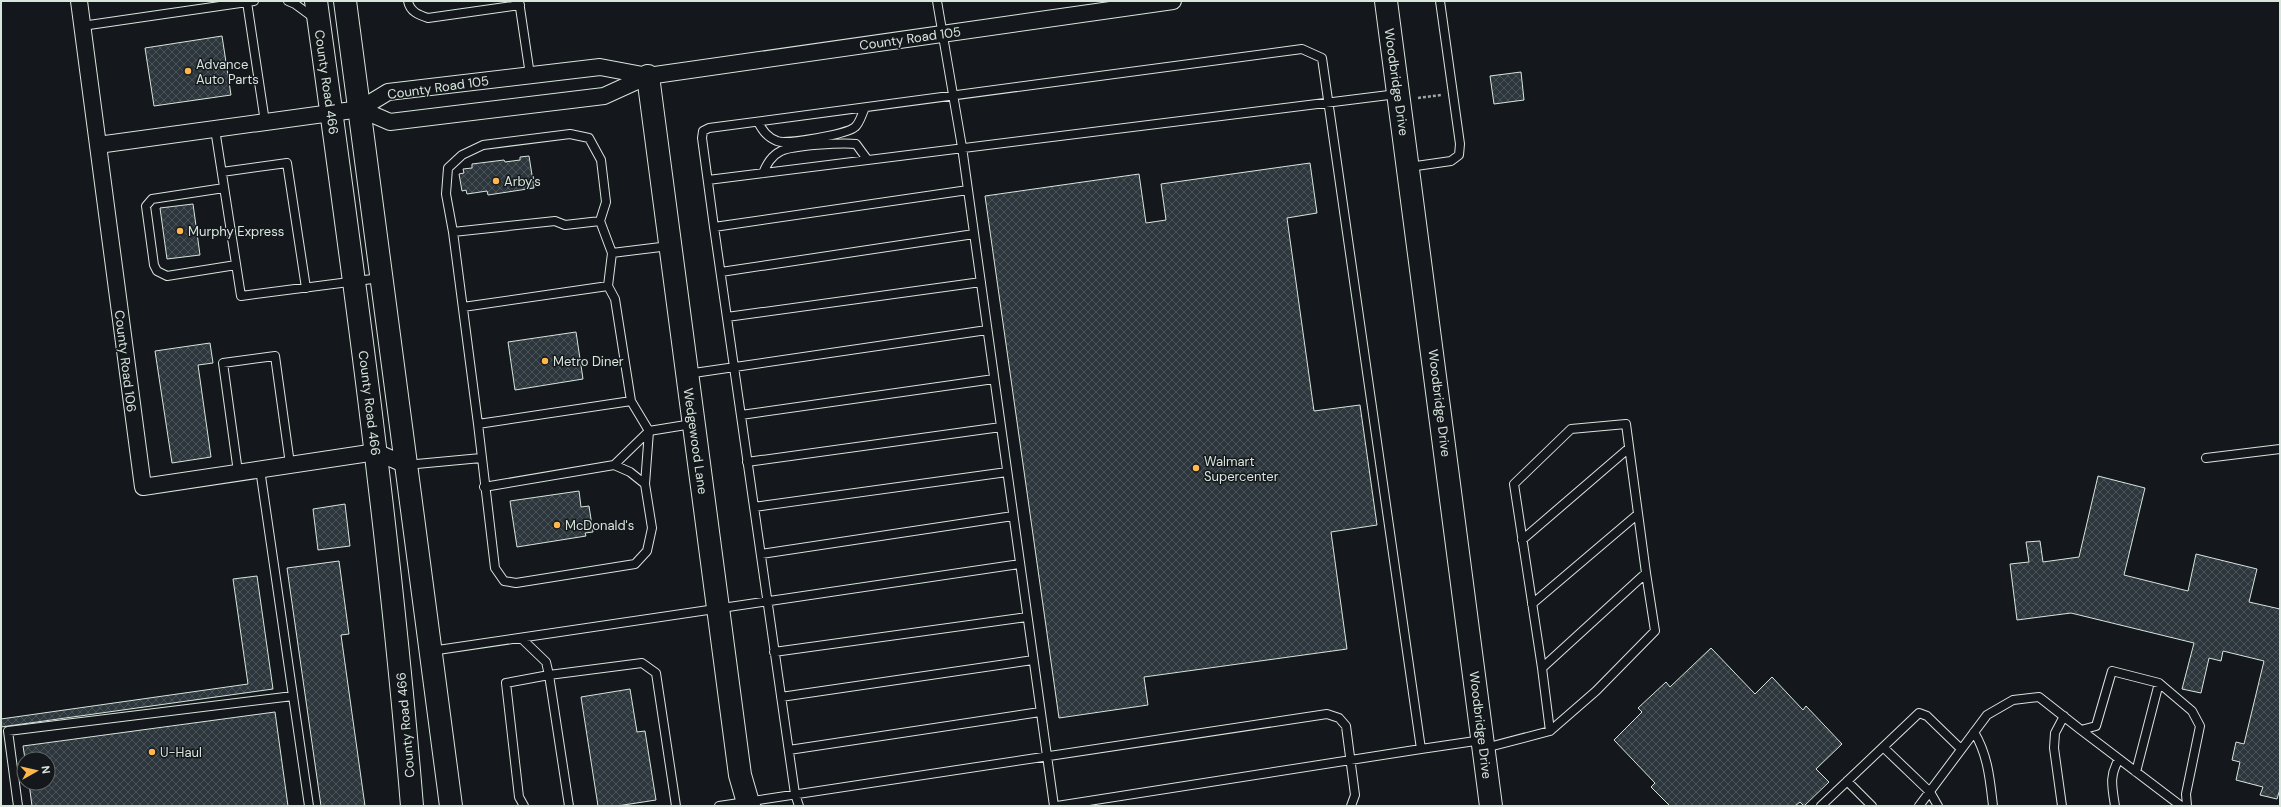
<svg xmlns="http://www.w3.org/2000/svg" width="2281" height="807" viewBox="0 0 2281 807" font-family="'DM Sans',sans-serif">
	<style>
		.building { fill: url(#building-cross-hatch); stroke: #d8e6dc }
		.lines { fill: none; stroke-linecap: round; stroke-linejoin: round }
		.lane-casing { stroke: #d8e6dc; stroke-width: 10 }
		.street-casing { stroke: #d8e6dc; stroke-width: 18 }
		.secondary-casing { stroke: #d8e6dc; stroke-width: 24 }
		.path { stroke: #9da8a2; stroke-width: 2.5; stroke-dasharray: 3 2; stroke-linecap: butt }
		.lane { stroke: #14181c; stroke-width: 8 }
		.street { stroke: #14181c; stroke-width: 16 }
		.secondary { stroke: #14181c; stroke-width: 22 }
		.poi-dot { fill: #ffb74d; stroke: #14181c; stroke-width: 1.5 }
		.labels { text-anchor: middle; stroke-width: 3; stroke-linejoin: round; paint-order: stroke }
		.street-label { font-size: 13px; fill: #d8e6dc; stroke: #14181c }
		.poi-label { font-size: 13px; fill: #d8e6dc; stroke: #14181c; text-anchor: start }
	</style>
	<defs>
		<pattern id="building-cross-hatch" width="8" height="8" patternUnits="userSpaceOnUse"><rect width="8" height="8" fill="#2c363c"/><path d="M0 0l8 8M0 8l8-8" fill="none" stroke="#4a5358"/></pattern>
	</defs>
	<rect width="100%" height="100%" fill="#14181c"/>
	<path class="building" d="M222,36L231,95L154,106L145,48Z
		M1521,72L1524,100L1494,104L1490,76Z
		M529,156L534,188L488,195L487,191L467,194L466,190L462,191L459,174L464,173L463,169L472,168V164L504,160L505,162L520,160V157Z
		M1310,163L1317,213L1287,218L1314,411L1360,405L1377,525L1331,532L1347,649L1144,677L1148,705L1059,718L985,196L1139,174L1146,223L1166,220L1161,184Z
		M193,204L200,255L167,259L160,208Z
		M576,332L583,379L515,390L508,342Z
		M210,343L213,363L198,365L211,457L172,463L155,351Z
		M2098,476L2145,488L2124,575L2188,591L2196,554L2257,569L2249,602L2280,609V789L2277,799L2260,795L2263,787L2236,780L2240,762L2232,760L2236,742L2244,744L2264,661L2223,651L2221,661L2209,658L2201,693L2182,689L2194,643L2071,613L2017,620L2010,564L2029,562L2026,542L2040,541L2043,562L2079,557Z
		M579,491L581,507L589,506L593,532L585,533L586,536L517,547L510,501Z
		M345,504L350,546L318,550L313,509Z
		M339,561L349,634L341,635L365,806H321L287,568Z
		M257,576L273,689L1,727V719L248,684L233,579Z
		M1711,648L1755,694L1772,677L1803,710L1806,706L1842,744L1816,769L1829,782L1804,806L1800,802L1795,806H1670L1651,787L1655,783L1614,740L1642,712L1638,708L1666,682L1670,687Z
		M630,689L637,732L645,731L656,800L617,806H598L581,697Z
		M275,712L288,806H32L29,783H48V759H25L23,746Z"/>
	<g class="lines">
		<defs>
			<path id="lane" d="M288,1L295,4L314,18
				M408,1C410,12 419,15 428,18L520,5
				M519,1L530,75
				M937,1L962,147L1054,806
				M247,2L265,122
				M82,26L254,1
				M758,122C763,131 767,137 777,141C786,145 848,134 855,127C860,123 862,113 865,108
				M215,129L241,296L380,278
				M1409,167L1451,161L1459,155L1460,144L1440,1
				M222,172L287,163L306,288
				M763,173C767,164 771,156 781,151C792,146 842,142 856,144L867,159
				M708,180L1397,94
				M224,188L152,199L146,206L154,265L157,271L167,276L236,265
				M714,227L968,190
				M453,232L446,194L448,168L462,155L483,145L570,134L589,138L601,160L606,202L600,221
				M612,253L669,246
				M721,272L974,234
				M463,307L608,286
				M727,317L981,282
				M687,374L987,330
				M741,415L994,379
				M478,424L453,232L555,221L565,225L600,221L612,253L608,286L615,299L631,401
				M649,431L645,484L652,528L647,551L635,564L516,583L504,581L495,568L478,424L631,401L649,431L692,424
				M2206,458L2280,449
				M747,462L1001,427
				M406,465L481,458
				M614,465L630,472L645,484
				M260,469L309,806
				M238,472L223,363L275,356L290,464
				M484,487L614,465L649,431
				M754,507L1007,472
				M1522,540L1629,448
				M761,554L1013,516
				M1532,604L1638,514
				M521,638L546,662L549,675L642,663L656,673L676,806
				M431,651L1020,564
				M774,652L1027,617
				M1542,668L1514,484L1571,429L1626,424L1646,573
				M781,697L1033,660
				M2081,730L2181,806
				M1974,732C1988,755 1990,780 1993,806
				M1883,747L1930,792L1938,806
				M1485,748L1550,731L1596,691L1655,631L1646,573L1542,668L1550,731
				M1421,749L1482,740
				M789,750L1040,712
				M2136,772L2159,683
				M1847,781L1872,806
				M18,806L8,731L293,696
				M524,806L519,797L506,683L549,675L569,806
				M719,806L1327,714L1339,718L1346,726L1355,795L1351,806
				M799,806L795,794L714,227L702,138L703,131L709,128L1302,49L1322,58L1421,749L1057,806
				M1821,806L1919,713L1927,716L1961,749
				M1919,806L1987,715L2013,700L2039,697L2081,730L2096,726L2112,671L2159,683L2192,711L2200,726L2186,794L2187,806
				M2062,806L2054,748L2055,733L2064,716
				M2115,806C2112,786 2109,776 2119,759"/>
			<path id="street" d="M79,1L143,487L376,452L406,465
				M360,109L390,122L604,96L648,76L1173,1
				M98,145L360,109L388,92L600,67L648,76"/>
			<path id="secondary" d="M316,1C353,269 390,537 412,806
				M345,1L451,806
				M1386,1L1491,806
				M648,76L740,775L749,806"/>
		</defs>
		<use href="#lane" class="lane-casing"/>
		<use href="#street" class="street-casing"/>
		<use href="#secondary" class="secondary-casing"/>
		<path class="path" d="M1418,98L1441,95"/>
		<use href="#lane" class="lane"/>
		<use href="#street" class="street"/>
		<use href="#secondary" class="secondary"/>
	</g>
	<g class="poi-dot">
		<circle cx="188" cy="71" r="4"/>
		<circle cx="496" cy="181" r="4"/>
		<circle cx="180" cy="231" r="4"/>
		<circle cx="545" cy="361" r="4"/>
		<circle cx="1196" cy="468" r="4"/>
		<circle cx="557" cy="525" r="4"/>
		<circle cx="152" cy="752" r="4"/>
	</g>
	<g class="labels">
		<g class="street-label">
			<text transform="translate(910 38) rotate(-8)" y="5">County Road 105</text>
			<text transform="translate(327 82) rotate(82)" y="5">County Road 466</text>
			<text transform="translate(1397 82) rotate(82)" y="5">Woodbridge Drive</text>
			<text transform="translate(438 87) rotate(-8)" y="5">County Road 105</text>
			<text transform="translate(126 361) rotate(83)" y="5">County Road 106</text>
			<text transform="translate(370 403) rotate(83)" y="5">County Road 466</text>
			<text transform="translate(1440 403) rotate(83)" y="5">Woodbridge Drive</text>
			<text transform="translate(696 441) rotate(82)" y="5">Wedgewood Lane</text>
			<text transform="translate(405 725) rotate(-95)" y="5">County Road 466</text>
			<text transform="translate(1481 725) rotate(83)" y="5">Woodbridge Drive</text>
		</g>
		<g class="poi-label">
			<text x="196" y="69">Advance<tspan x="196" dy="15">Auto Parts</tspan></text>
			<text x="504" y="186">Arby's</text>
			<text x="188" y="236">Murphy Express</text>
			<text x="553" y="366">Metro Diner</text>
			<text x="1204" y="466">Walmart<tspan x="1204" dy="15">Supercenter</tspan></text>
			<text x="565" y="530">McDonald's</text>
			<text x="160" y="757">U-Haul</text>
		</g>
	</g>
	<rect width="2281" height="807" fill="none" stroke="#d8e6dc" stroke-width="4"/>
	<g transform="translate(36 771) rotate(82)"><circle r="19" fill="#14181c" stroke="#626a69"/>
	<path d="M0-3L7 15L0 10L-7 15Z" fill="#ffb74d"/>
	<text y="-6" font-size="11" font-weight="bold" text-anchor="middle" fill="#d8e6dc">N</text>
	</g>
</svg>
